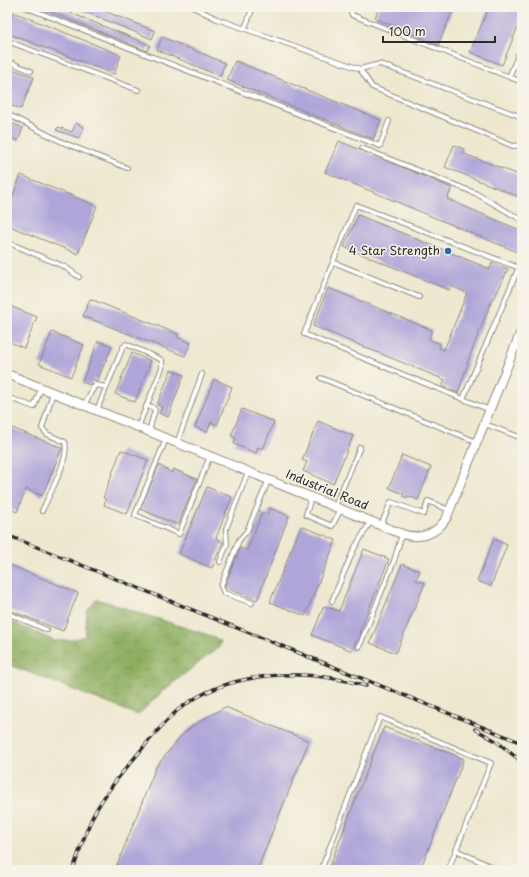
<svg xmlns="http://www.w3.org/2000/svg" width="529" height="877" viewBox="0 0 529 877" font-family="'Playpen Sans',sans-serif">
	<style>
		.forest { fill: url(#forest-crowns); stroke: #5d6d46 }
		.building { fill: #afa5d9 }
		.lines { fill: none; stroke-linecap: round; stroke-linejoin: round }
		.service-casing { stroke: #8c8a7e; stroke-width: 6 }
		.minor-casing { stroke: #8c8a7e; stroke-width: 10 }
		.service { stroke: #fff; stroke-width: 4 }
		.minor { stroke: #fff; stroke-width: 8 }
		.rail-casing { stroke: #2b2b2b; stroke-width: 3.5 }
		.rail { stroke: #f7f3e8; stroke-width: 2; stroke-dasharray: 6; stroke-linecap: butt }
		.poi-dot { fill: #1f6fb2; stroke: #f7f3e8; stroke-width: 1.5 }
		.labels { text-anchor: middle; stroke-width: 3; stroke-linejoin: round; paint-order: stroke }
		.poi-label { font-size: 12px; fill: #2b2b2b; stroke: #f7f3e8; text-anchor: end }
		.street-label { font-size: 12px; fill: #2b2b2b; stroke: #f7f3e8 }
	</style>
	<defs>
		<pattern id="forest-crowns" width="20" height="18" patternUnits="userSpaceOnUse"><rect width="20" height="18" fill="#8faf62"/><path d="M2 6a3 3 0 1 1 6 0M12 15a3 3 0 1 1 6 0" fill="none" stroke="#758f51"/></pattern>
	</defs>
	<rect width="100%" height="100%" fill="#f7f3e8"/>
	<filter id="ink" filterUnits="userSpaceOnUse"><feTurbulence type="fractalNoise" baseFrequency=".025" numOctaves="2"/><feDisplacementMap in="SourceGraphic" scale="8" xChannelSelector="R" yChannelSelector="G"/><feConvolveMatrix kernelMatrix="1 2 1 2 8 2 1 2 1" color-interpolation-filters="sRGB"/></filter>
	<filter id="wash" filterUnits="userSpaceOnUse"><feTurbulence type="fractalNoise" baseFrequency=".012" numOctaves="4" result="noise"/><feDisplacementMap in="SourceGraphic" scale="16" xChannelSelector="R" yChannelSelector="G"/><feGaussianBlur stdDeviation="0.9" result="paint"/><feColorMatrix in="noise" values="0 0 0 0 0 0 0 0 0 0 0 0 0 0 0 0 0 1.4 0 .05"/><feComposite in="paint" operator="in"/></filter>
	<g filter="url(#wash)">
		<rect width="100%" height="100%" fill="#eee8d0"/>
		<path class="forest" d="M97,599L214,637L221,642L219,647L163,691L138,715L7,664V620L55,641L71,640L85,636L87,611Z"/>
		<g id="blocks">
			<path class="building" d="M39,7H56L150,45L147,51Z
				M73,7H94L155,31L152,39Z
				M379,7H454L438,45L375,18Z
				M489,7H522V17L502,65L470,52Z
				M13,12L121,55L114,74L7,33V27Z
				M162,37L225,63L220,76L157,50Z
				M235,61L381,120L373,139L227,80Z
				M7,67L34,77L21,109L7,104Z
				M7,121L23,128L18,141L9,137L7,141Z
				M76,123L84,127L79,138L56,130L58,127L72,132Z
				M339,141L452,188L447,199L522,231V254L325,172Z
				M454,145L464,149L462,153L522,176V198L445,167Z
				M21,175L97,206L78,254L7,225V211Z
				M358,215L490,269L492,263L508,269L495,297H493L467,363H468L458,393L442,386L445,380L313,326L328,288L432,330L429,339L440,344L439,348L444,350L467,293L451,286L449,290L344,247Z
				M90,299L178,334L177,337L191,343L185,356L83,316Z
				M7,305L37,317L24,348L7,341Z
				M52,332L84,345L71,377L39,364Z
				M98,341L112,346L97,381L93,379L90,385L82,382Z
				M132,353L151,361L135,402L115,394Z
				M171,370L184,375L168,417L159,413L162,407L157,405Z
				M214,379L232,387L217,425L211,422L207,432L195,427Z
				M242,409L274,422L263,449L258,447L256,453L234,444L236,438L231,436Z
				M318,421L353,436L333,484L303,471L307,462L302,460Z
				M7,426L62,448L42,496L26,489L17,512L7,508Z
				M121,450L148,460L127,514L104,505L106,499L103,498Z
				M402,455L431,467L418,500L408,496L407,498L403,496L404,494L389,488Z
				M159,465L172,473L173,469L197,479L178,525L140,509Z
				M207,487L232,497L216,538L223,542L212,568L179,554Z
				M270,508L289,516L257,600L224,587L240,548L247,550L262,513L267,515Z
				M301,526L336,540L305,616L270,602Z
				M494,539L507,545L491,586L477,581Z
				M364,549L389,559L352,651L312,635L324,606L339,611Z
				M7,564L78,593L63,631L7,609Z
				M402,564L420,571L416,580L425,583L396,653L370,643Z
				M225,707L309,741L257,870H115L156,767L181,736L195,724Z
				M384,727L464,759L420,870H328Z"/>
		</g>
	</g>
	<g filter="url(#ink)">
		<use href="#blocks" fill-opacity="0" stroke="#8c8a7e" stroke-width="1"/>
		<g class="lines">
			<defs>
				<path id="service" d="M25,7L380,146L389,121
					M193,7L217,19L360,69L380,64L522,117
					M350,7L352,15L522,82
					M245,28L253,7
					M7,41L138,90
					M7,61L31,71
					M360,69L372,87L513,146L522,145
					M509,77L522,46
					M7,114L62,142L127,168
					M362,148L475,193L522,220
					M7,242L65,267L79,277
					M333,262L419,297
					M321,378L477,442
					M7,397L34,407L41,388
					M463,399L519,267
					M84,405L95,385L107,387
					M146,406L152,407L155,410L149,431
					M97,410L123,347L126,344L162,360V368L138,427
					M490,410L304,334L356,205L522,269
					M485,424L522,438
					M166,439L135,515L179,534L210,456
					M177,443L202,374
					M311,497L306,515L332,526L341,509
					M335,506L360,447
					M42,511C49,495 70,458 65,442L47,434L42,428L53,393
					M381,525L391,502L424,514L428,501L449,510
					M220,562L227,544L226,529L248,472
					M332,601L354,549L371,521
					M252,603L224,593L221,586L239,540L247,531L269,479
					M7,613L47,630
					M359,647L394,561L402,534
					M456,850L498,870
					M321,870L380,717L491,763L448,870"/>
				<path id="minor" d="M7,374L402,534C421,540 437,534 447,517L522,329"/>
			</defs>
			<use href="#service" class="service-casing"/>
			<use href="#minor" class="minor-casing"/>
			<use href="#service" class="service"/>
			<use href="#minor" class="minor"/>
			<defs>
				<path id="rail" d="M7,535L522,743
					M475,729L496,741L522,762
					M73,870C79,852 85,833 93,816C105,793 121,774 137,755C150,739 163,723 178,710C230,669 306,668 366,686"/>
			</defs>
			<use href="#rail" class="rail-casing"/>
			<use href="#rail" class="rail"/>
		</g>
	</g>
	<circle class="poi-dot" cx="448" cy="251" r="4"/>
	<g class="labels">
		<g class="poi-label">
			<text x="440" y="255">4 Star Strength</text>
		</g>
		<g class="street-label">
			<text transform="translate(327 490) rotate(22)" y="4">Industrial Road</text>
		</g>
	</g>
	<rect width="529" height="877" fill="none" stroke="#f7f3e8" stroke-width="24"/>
	<path d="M383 36v6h112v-6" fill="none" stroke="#2b2b2b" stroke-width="2"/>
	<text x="389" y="36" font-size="12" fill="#2b2b2b" stroke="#f7f3e8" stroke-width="3" paint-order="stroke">100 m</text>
</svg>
